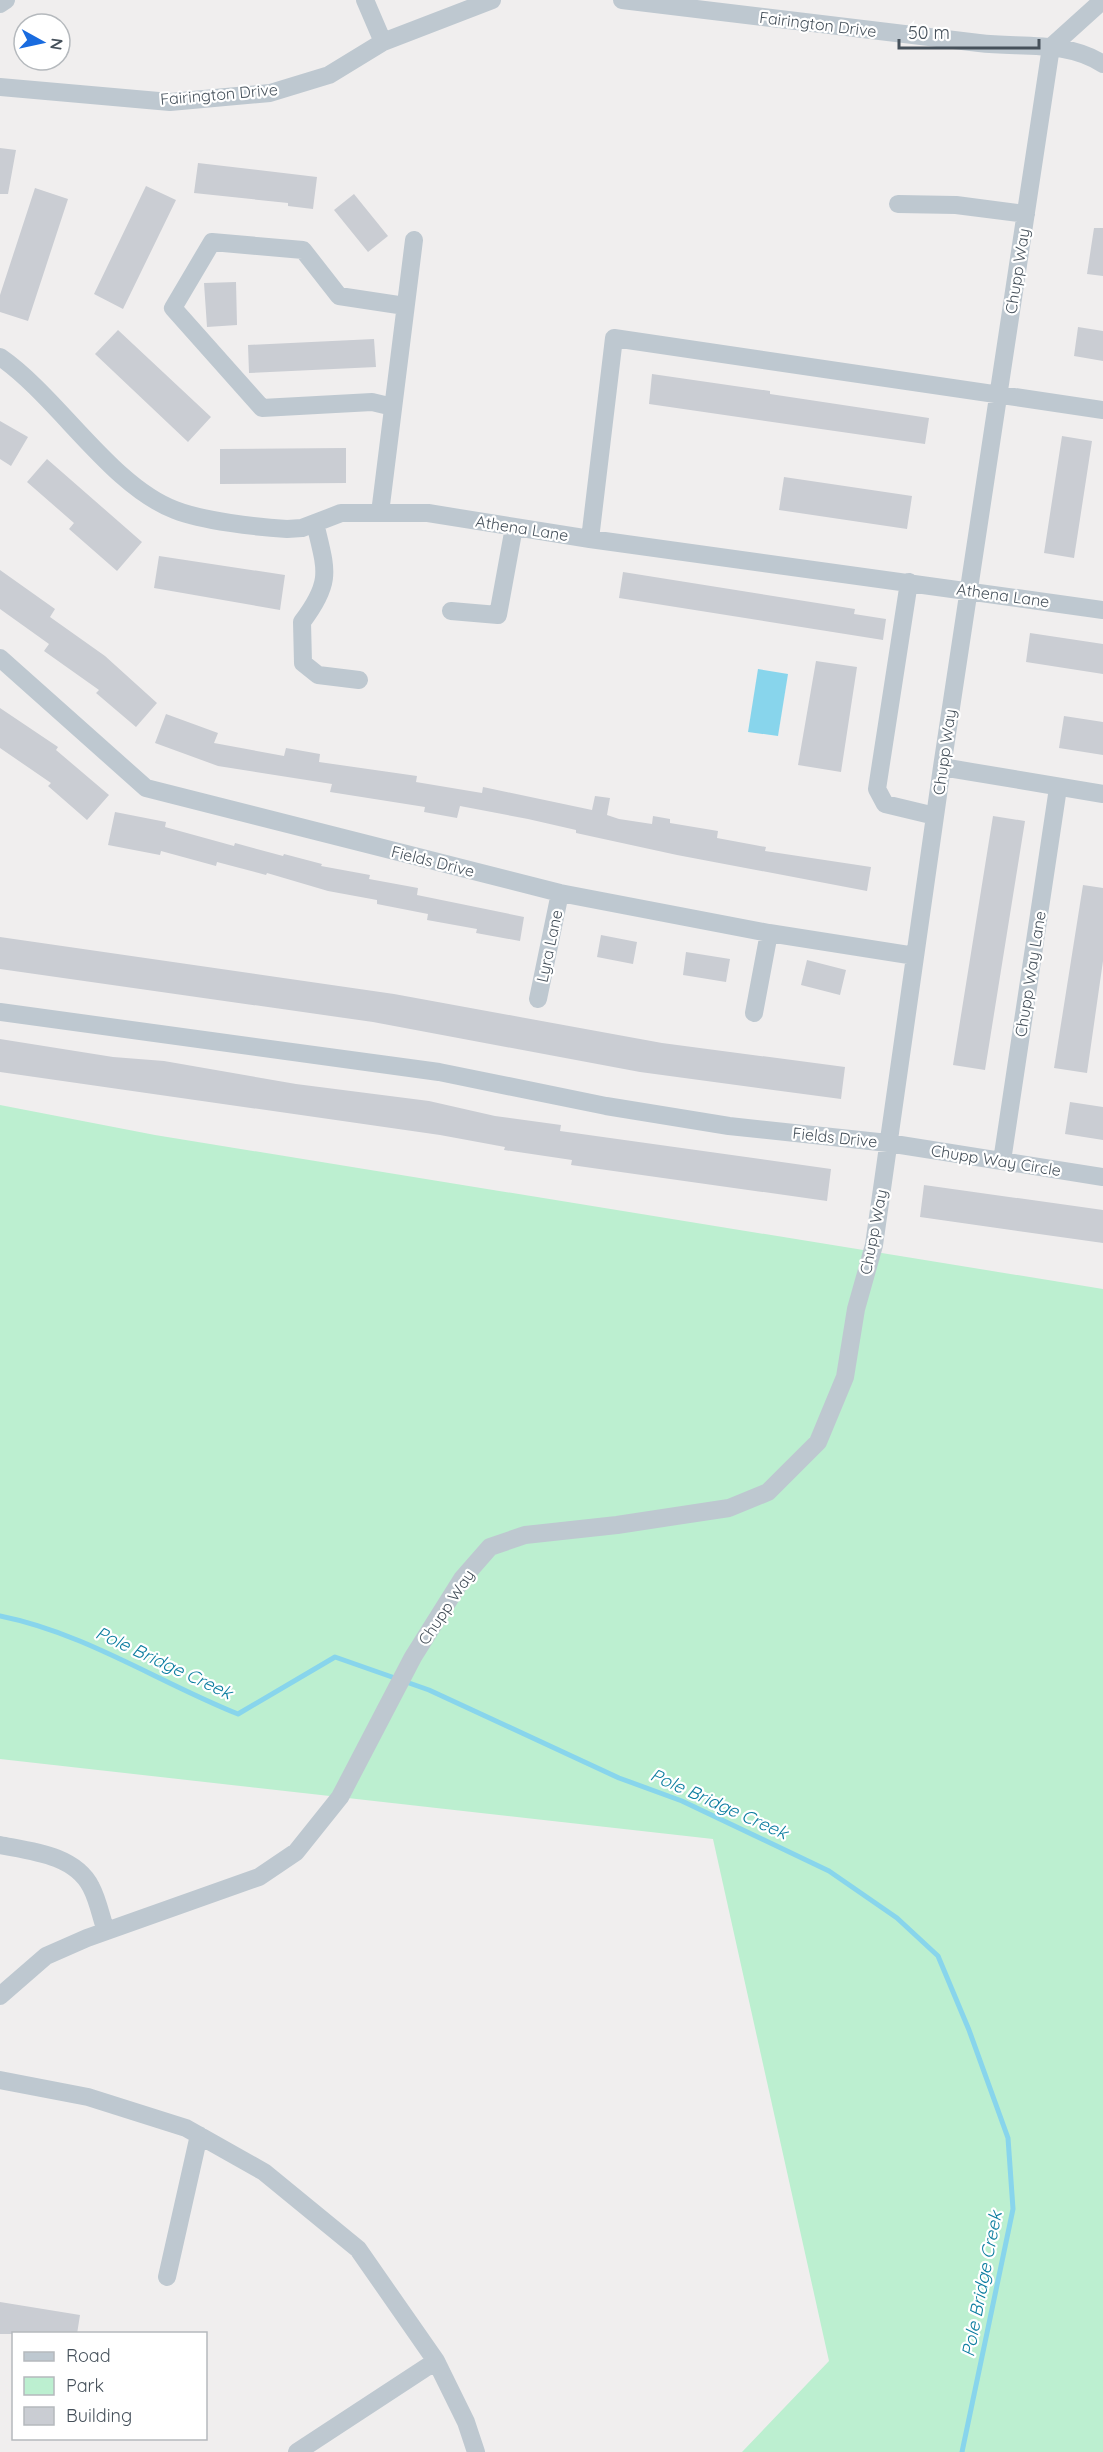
<svg xmlns="http://www.w3.org/2000/svg" width="1103" height="2452" viewBox="0 0 1103 2452" font-family="Quicksand,sans-serif">
	<style>
		.green { fill: #bcefd0 }
		.water { fill: #88d5ec }
		.lines { fill: none; stroke-linecap: round; stroke-linejoin: round }
		.stream { stroke: #88d5ec; stroke-width: 5 }
		.building { fill: #cacdd3 }
		.minor { stroke: #bec8d0; stroke-width: 18 }
		.labels { text-anchor: middle; stroke-width: 4.5; stroke-linejoin: round; paint-order: stroke }
		.street-label { font-size: 16px; fill: #46515b; stroke: #fff }
		.water-label { font-size: 18px; font-style: italic; fill: #0c7da0; stroke: #fff }
	</style>
	<rect width="100%" height="100%" fill="#f0eeee"/>
	<path class="green" d="M0,1105L155,1135L1103,1289V2452H742L829,2361L713,1839L0,1759Z"/>
	<path class="water" d="M758,669L788,674L778,736L748,732Z"/>
	<g class="lines">
		<path class="stream" d="M0,1616C85,1633 158,1682 238,1714L335,1657L429,1690L619,1778L682,1801L829,1871L897,1918L938,1956L969,2030L1008,2138L1013,2209L962,2452"/>
	</g>
	<path class="building" d="M0,148L16,150L8,194H0Z
		M198,163L317,177L313,209L288,206V203L194,193Z
		M146,186L176,200L123,309L94,294Z
		M35,188L68,199L28,321L0,312V295Z
		M354,194L388,236L368,252L334,210Z
		M1094,228H1103V276L1087,274Z
		M236,282L237,325L207,327L204,283Z
		M1078,327L1103,331V361L1074,356Z
		M118,330L211,417L188,442L95,354Z
		M374,339L376,367L249,373L248,345Z
		M652,374L770,391V394L929,418L925,444L649,404Z
		M0,421L28,437L11,466L0,459Z
		M1062,436L1092,441L1074,558L1044,553Z
		M346,448V483L220,484V449Z
		M47,459L142,542L117,571L69,529L74,523L27,482Z
		M784,477L912,496L907,529L779,510Z
		M159,556L285,575L280,610L154,588Z
		M0,570L55,609L50,617L105,656L157,703L136,727L96,693L99,690L44,651L49,644L0,609Z
		M623,572L855,609L854,614L886,619L883,640L619,598Z
		M1030,633L1103,644V674L1026,662Z
		M816,661L857,667L841,772L798,765Z
		M0,708L58,747L56,750L109,795L87,820L48,786L51,783L0,748Z
		M166,714L218,733L214,743L284,756L286,748L320,754L319,762L417,776L416,782L482,793L483,787L592,810L595,796L610,798L607,815L619,819L652,824L653,816L670,819V823L718,831L717,838L766,847L765,851L871,867L867,891L677,855L576,833V830L528,819L460,806L457,818L424,812L425,807L330,792L332,784L218,766L155,743Z
		M1064,716L1103,722V755L1059,748Z
		M115,812L166,822L165,827L234,846L235,843L283,856L284,854L322,864L321,866L370,875L369,879L418,888L417,895L524,917L520,941L476,933L477,929L427,920L428,914L377,904V900L328,891L267,873L266,875L217,862L216,866L161,851L160,855L108,845Z
		M993,816L1025,821L985,1070L953,1065Z
		M1083,885L1103,888V961L1087,1073L1054,1068Z
		M601,935L637,942L633,964L597,957Z
		M0,937L394,994L662,1043L845,1067L841,1099L640,1072L373,1022L0,969Z
		M686,952L730,959L726,982L683,975Z
		M807,960L846,970L840,995L801,985Z
		M0,1039L113,1057L164,1061L296,1084L429,1101L495,1116L561,1125L560,1131L831,1169L827,1201L571,1165L572,1160L504,1150L505,1147L440,1135L0,1072Z
		M1070,1102L1103,1107V1140L1065,1134Z
		M924,1185L1103,1210V1243L920,1217Z
		M0,2302L80,2315L77,2334H0Z"/>
	<g class="lines">
		<path class="minor" d="M365,0L383,42
			M622,0C741,14 860,29 979,43C1020,48 1067,40 1103,64
			M0,4L6,0
			M0,87L170,102L270,93L329,75L383,42L492,0
			M898,204L956,205L1026,214
			M0,357C58,397 111,486 175,510C203,521 256,527 287,529L302,528L341,513H428L590,539L1103,610
			M393,407L372,402L262,408L173,308L212,242L303,250L339,296L405,306
			M380,513L414,240
			M315,523C326,570 333,581 302,622L303,663L318,675L359,680
			M590,539L614,338L1103,410
			M909,582L877,789L885,804L935,816
			M451,611L498,615L514,527
			M0,658L146,788L560,893L769,933L915,956
			M942,767L1103,794
			M538,999L560,893
			M0,1012L439,1072L606,1106L729,1126L888,1143L1103,1177
			M754,1013L769,933
			M1002,1161L1058,788
			M0,1845C31,1851 75,1855 91,1887C98,1900 101,1917 106,1931
			M0,1996L46,1956L87,1938L259,1877L296,1852L340,1797L413,1657L462,1579L490,1547L525,1535L617,1525L729,1508L768,1492L818,1442L845,1377L856,1309L874,1245L942,767L1051,47L1103,0
			M0,2080L88,2097L186,2128L264,2172L358,2249L436,2361L297,2452
			M167,2277L199,2135
			M436,2361L466,2422L476,2452"/>
	</g>
	<g class="labels">
		<g class="street-label">
			<text transform="translate(818 24) rotate(7)" y="6">Fairington Drive</text>
			<text transform="translate(219 94) rotate(-5)" y="6">Fairington Drive</text>
			<text transform="translate(1017 271) rotate(-81)" y="6">Chupp Way</text>
			<text transform="translate(522 528) rotate(9)" y="6">Athena Lane</text>
			<text transform="translate(1003 595) rotate(8)" y="6">Athena Lane</text>
			<text transform="translate(944 752) rotate(-82)" y="6">Chupp Way</text>
			<text transform="translate(433 861) rotate(14)" y="6">Fields Drive</text>
			<text transform="translate(549 946) rotate(-78)" y="6">Lyra Lane</text>
			<text transform="translate(1030 974) rotate(-81)" y="6">Chupp Way Lane</text>
			<text transform="translate(835 1137) rotate(6)" y="6">Fields Drive</text>
			<text transform="translate(996 1160) rotate(9)" y="6">Chupp Way Circle</text>
			<text transform="translate(873 1232) rotate(-79)" y="6">Chupp Way</text>
			<text transform="translate(446 1607) rotate(-56)" y="6">Chupp Way</text>
		</g>
		<g class="water-label">
			<text transform="translate(164 1663) rotate(25)" y="6">Pole Bridge Creek</text>
			<text transform="translate(719 1804) rotate(24)" y="6">Pole Bridge Creek</text>
			<text transform="translate(982 2284) rotate(-79)" y="6">Pole Bridge Creek</text>
		</g>
	</g>
	<rect x="12" y="2332" width="195" height="108" fill="#ffffff" stroke="#b5b9bd" stroke-width="1.5"/>
	<rect x="24" y="2352" width="30" height="9" fill="#bec8d0" stroke="#b5b9bd" stroke-width="1.5"/>
	<text x="66" y="2362" font-size="18" fill="#46515b">Road</text>
	<rect x="24" y="2377" width="30" height="18" fill="#bcefd0" stroke="#b5b9bd" stroke-width="1.5"/>
	<text x="66" y="2392" font-size="18" fill="#46515b">Park</text>
	<rect x="24" y="2407" width="30" height="18" fill="#cacdd3" stroke="#b5b9bd" stroke-width="1.5"/>
	<text x="66" y="2422" font-size="18" fill="#46515b">Building</text>
	<g transform="translate(42 42) rotate(98)"><circle r="28" fill="#ffffff" stroke="#b5b9bd" stroke-width="1.5"/>
	<path d="M0-4.5L10 22L0 15L-10 22Z" fill="#196bdf"/>
	<text y="-9" font-size="16" font-weight="bold" text-anchor="middle" fill="#46515b">N</text>
	</g>
	<path d="M899 39v9h140v-9" fill="none" stroke="#46515b" stroke-width="3"/>
	<text x="908" y="39" font-size="18" fill="#46515b" stroke="#ffffff" stroke-width="4.5" paint-order="stroke">50 m</text>
</svg>
